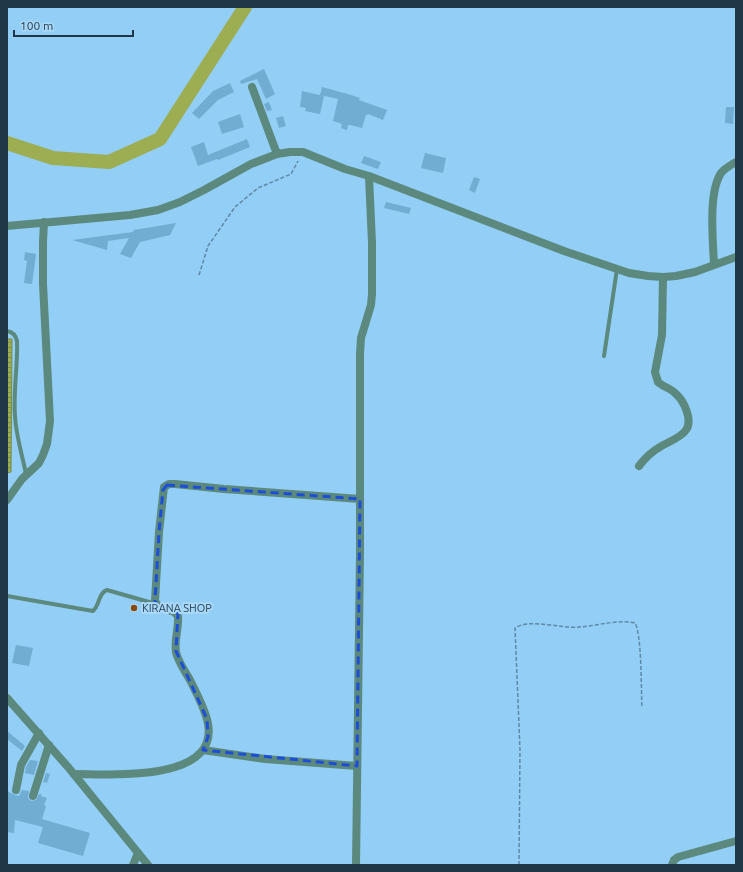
<svg xmlns="http://www.w3.org/2000/svg" width="743" height="872" viewBox="0 0 743 872" font-family="Ubuntu,sans-serif">
	<style>
		.water { fill: url(#water-rules); stroke: #778a4f }
		.lines { fill: none; stroke-linecap: round; stroke-linejoin: round }
		.river { stroke: #9dad52; stroke-width: 14 }
		.building { fill: #71acd2 }
		.path { stroke: #5e89a6; stroke-width: 1.5; stroke-dasharray: 4 2; stroke-linecap: butt }
		.service { stroke: #5b897e; stroke-width: 4 }
		.minor { stroke: #5b897e; stroke-width: 8 }
		.tertiary { stroke: #5b897e; stroke-width: 8 }
		.marked { fill: none; stroke: #1d4ed8; stroke-width: 3; stroke-dasharray: 8 5; stroke-linejoin: round }
		.poi-dot { fill: #894b0d; stroke: #aad9f9; stroke-width: 1.5 }
		.labels { text-anchor: middle; stroke-width: 4; stroke-linejoin: round; paint-order: stroke }
		.poi-label { font-size: 11px; fill: #1f3747; stroke: #aad9f9; text-anchor: start }
	</style>
	<defs>
		<pattern id="water-rules" width="6" height="5" patternUnits="userSpaceOnUse"><rect width="6" height="5" fill="#9dad52"/><path d="M0 2.5h6" fill="none" stroke="#7f8e46"/></pattern>
	</defs>
	<rect width="100%" height="100%" fill="#92cef5"/>
	<path class="water" d="M7,339H12L11,472L7,473Z"/>
	<g class="lines">
		<path class="river" d="M7,143L53,158L109,162L160,139L245,7"/>
	</g>
	<path class="building" d="M264,69L275,94L266,99L257,79L241,84L240,81Z
		M230,83L234,92L218,100L199,119L192,113L213,91Z
		M322,87L351,95L360,98L359,100L387,110L383,120L368,114L367,115H366L362,128L350,125H348L347,130L341,128L342,124L333,121L338,99L320,95Z
		M302,91L324,96L320,114L305,111L306,108L300,107Z
		M269,102L272,110L267,111L264,104Z
		M726,107H734L733,124L725,123Z
		M240,114L244,127L222,134L218,122Z
		M283,116L286,126L279,128L276,118Z
		M247,139L250,147L218,160L217,159L198,166L191,147L204,142L208,155Z
		M425,153L446,158L443,173L421,168Z
		M364,156L381,162L378,169L361,163Z
		M474,177L480,179L475,193L469,190Z
		M386,202L411,208L409,214L384,208Z
		M176,223L170,235L140,242L131,258L120,254L129,238L108,241L107,250L72,240L133,232L134,230Z
		M25,252L36,254L32,284L24,283L27,261L24,260Z
		M16,645L33,648L29,666L12,663Z
		M7,731L25,746L22,751L7,739Z
		M30,760L38,761L34,775L25,773L26,767Z
		M46,773L50,774L47,783L43,782Z
		M22,790L29,791L28,798L31,801L36,800L39,794H41V796L47,798L44,805L46,806L42,819L90,833L83,856L38,843L43,827L15,820L14,833L7,832V791L15,795L19,796Z"/>
	<g class="lines">
		<path class="path" d="M199,275L208,246L235,207L258,188L291,174L298,161
			M519,865L520,750L515,628C529,618 562,629 579,627C597,626 617,619 635,623C642,635 641,691 642,708"/>
		<path class="service" d="M7,331C13,332 16,336 17,341C18,366 13,391 15,416C16,436 22,454 26,474
			M604,356L617,269
			M7,596L93,611C100,605 98,593 107,590L156,604"/>
		<path class="minor" d="M252,87L277,154
			M7,226L130,215L158,210L180,202L204,190L251,164L277,154L290,152H303L345,169L369,176L564,251L629,273L648,276L663,277L676,276L695,272L736,257
			M714,265C713,240 708,193 721,173C725,168 731,165 736,162
			M639,466C645,458 651,452 660,447C667,442 681,438 686,430C693,420 684,401 676,394C671,388 663,387 658,382L655,372L662,335L663,277
			M7,500L22,479L39,463L43,455L47,444L50,421L43,284V242L44,222
			M203,750L265,759L357,766
			M74,774C111,774 224,783 207,719C203,705 196,692 190,680C185,671 178,662 176,652C174,640 179,628 178,616L174,612L158,606L155,601L159,532L164,487L169,484H175L224,489L360,499
			M16,790L21,765L39,733
			M33,796L49,745
			M133,865L138,853
			M356,865L360,553V354L361,338L371,305L372,294V243L369,176
			M672,865L674,860L678,857L736,841"/>
		<path class="tertiary" d="M7,698L68,767L148,865"/>
	</g>
	<path class="marked" d="M167,485L360,499L357,766L203,750L208,737L207,719L176,651L178,613L158,606L155,601L159,532L163,490Z"/>
	<circle class="poi-dot" cx="134" cy="608" r="4"/>
	<g class="labels">
		<g class="poi-label">
			<text x="142" y="612">KIRANA SHOP</text>
		</g>
	</g>
	<rect width="743" height="872" fill="none" stroke="#1f3747" stroke-width="16"/>
	<path d="M14 30v6h119v-6" fill="none" stroke="#1f3747" stroke-width="2"/>
	<text x="20" y="30" font-size="12" fill="#1f3747" stroke="#aad9f9" stroke-width="3" paint-order="stroke">100 m</text>
</svg>
